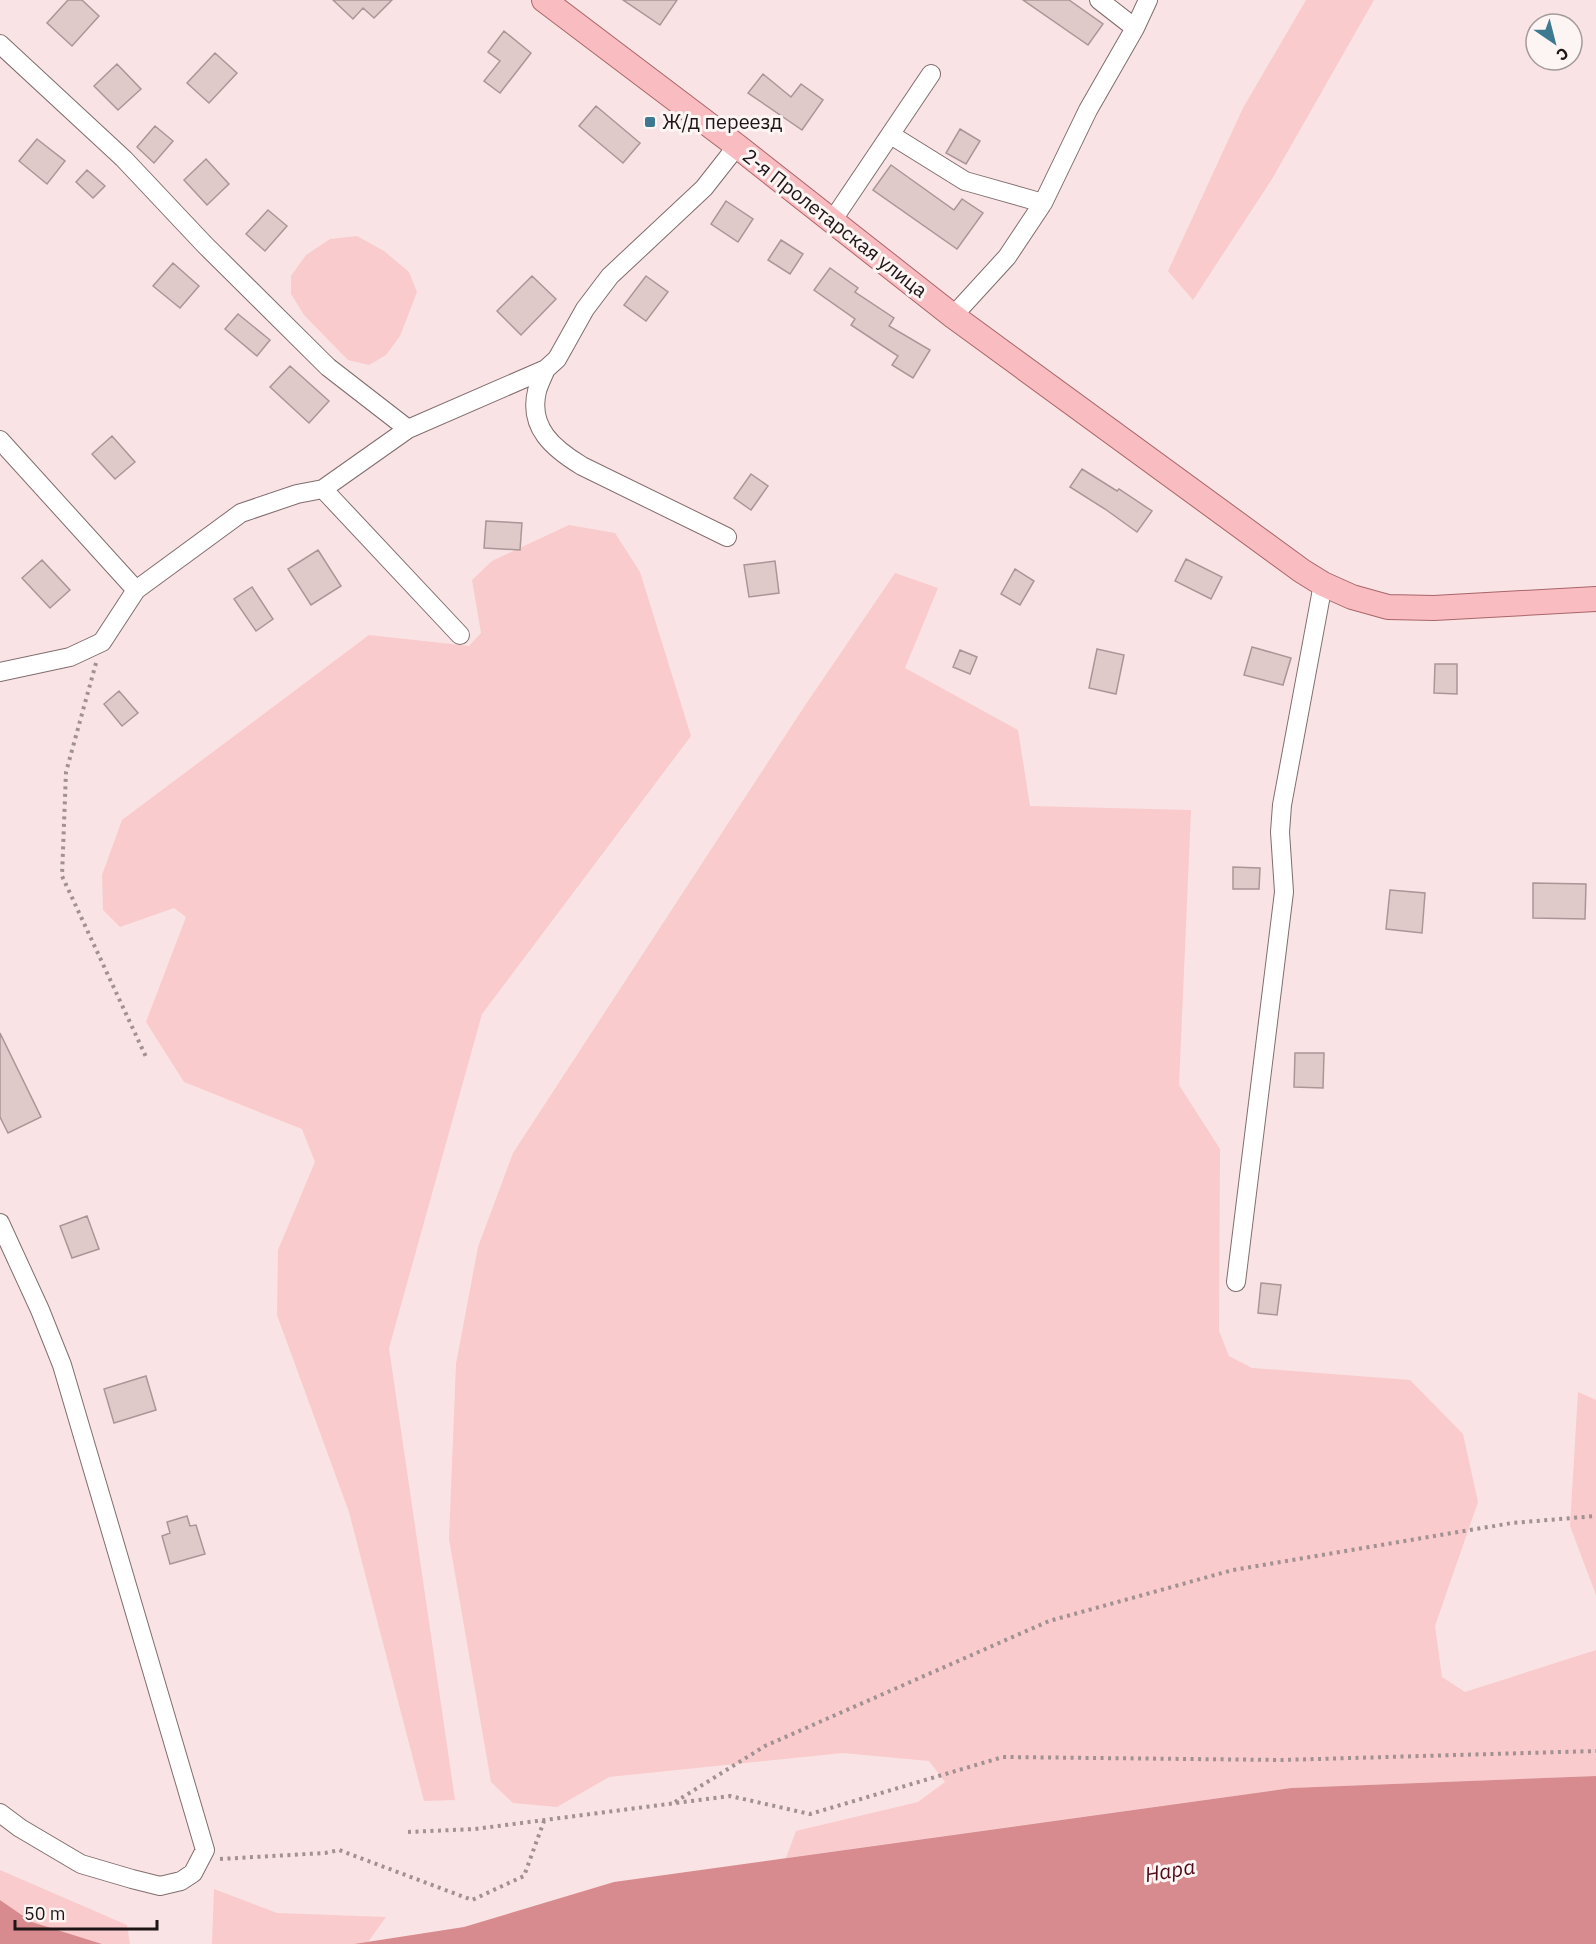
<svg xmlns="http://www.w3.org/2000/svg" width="1596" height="1944" viewBox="0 0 1596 1944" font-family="'IBM Plex Sans',sans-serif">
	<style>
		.green { fill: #f9cbcc }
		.water { fill: #d88b8f }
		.building { fill: #dfc9c9; stroke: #ab9697; stroke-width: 1.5 }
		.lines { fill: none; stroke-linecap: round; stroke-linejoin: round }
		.minor-casing { stroke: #816d6e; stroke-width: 20 }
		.major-casing { stroke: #a96569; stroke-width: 26 }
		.path { stroke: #a29192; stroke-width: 4; stroke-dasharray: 3 4.5; stroke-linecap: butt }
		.minor { stroke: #fff; stroke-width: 18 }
		.major { stroke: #f9bcc0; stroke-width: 24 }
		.poi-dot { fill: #3d7990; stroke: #fdf4f4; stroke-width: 2 }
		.labels { text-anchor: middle; stroke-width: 6; stroke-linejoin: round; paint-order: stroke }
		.poi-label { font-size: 20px; fill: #1d1516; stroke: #fdf4f4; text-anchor: start }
		.street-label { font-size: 20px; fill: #1d1516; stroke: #fdf4f4 }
		.water-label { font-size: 21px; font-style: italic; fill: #4f0a17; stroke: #fdf4f4 }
	</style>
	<rect width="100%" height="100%" fill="#fae3e4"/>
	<path class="green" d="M1306,0H1374L1272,179L1193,300L1168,271L1243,108Z
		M357,236L384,251L409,272L417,292L400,336L386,355L369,365L348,360L304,315L291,294V276L306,255L330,239Z
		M569,525L615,533L640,572L691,736L482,1014L389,1348L455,1800L424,1801L349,1512L277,1315L278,1250L315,1162L302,1129L184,1082L146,1022L186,917L174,908L120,927L103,910L102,875L122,820L369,635L469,646L481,633L472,580L492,561Z
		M895,573L938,588L905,668L1018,730L1030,806L1191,810L1179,1085L1220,1149L1219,1331L1229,1356L1252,1368L1410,1380L1463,1434L1478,1502L1435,1626L1442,1677L1465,1692L1596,1650V1776L1291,1788L786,1858L796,1831L918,1802L945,1782L929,1761L843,1753L609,1777L557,1807L513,1803L491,1782L449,1539L456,1364L478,1247L513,1153L804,707Z
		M1578,1392L1596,1400V1595L1570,1526Z
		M0,1870L127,1925L130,1944H102L32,1922L0,1900Z
		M214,1889L277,1913L386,1917L368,1942L354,1944H212Z"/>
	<path class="water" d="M1596,1776V1944H354L464,1927L614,1882L1291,1788Z
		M0,1900L32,1922L102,1944H0Z"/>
	<path class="building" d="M68,0H82L99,16L72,46L47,23Z
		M333,0H392L374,18L363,8L353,19Z
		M623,0H677L660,25Z
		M1023,0H1069L1103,24L1088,45Z
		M504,31L531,53L500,93L484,81L500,61L488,52Z
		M215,53L237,73L209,103L187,83Z
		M117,64L141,89L118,110L94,86Z
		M763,74L791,97L801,84L823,100L802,130L748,93Z
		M596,106L640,143L623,163L579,126Z
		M155,126L173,141L154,163L137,147Z
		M960,129L980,141L966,164L946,153Z
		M37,139L65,161L47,184L19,161Z
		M206,159L229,184L207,205L184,180Z
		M891,165L954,210L962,199L983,213L957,249L873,190Z
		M87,170L105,186L93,198L76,182Z
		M726,201L753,219L738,242L711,224Z
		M268,210L287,226L265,251L246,234Z
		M781,240L803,254L790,274L768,260Z
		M173,263L199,286L180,308L153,286Z
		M830,268L858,288L855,292L894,318L889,326L930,350L913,378L892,365L898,356L851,325L855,319L814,290Z
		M532,276L556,299L521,335L497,311Z
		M646,276L668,292L646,321L624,305Z
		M238,314L270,340L257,356L225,329Z
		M290,366L329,401L309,423L270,387Z
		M112,436L135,462L115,479L92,454Z
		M1082,469L1117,491L1119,489L1152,511L1137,532L1105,509L1070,487Z
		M751,474L768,486L751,510L734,498Z
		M486,521L522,523L520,550L484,548Z
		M318,550L341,586L311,605L288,569Z
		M1186,559L1222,577L1211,599L1175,581Z
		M42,560L70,590L50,608L22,578Z
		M775,561L779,593L749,597L744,565Z
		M1015,569L1034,581L1020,605L1001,594Z
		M252,587L273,619L256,631L234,599Z
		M1252,647L1291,658L1283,685L1244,675Z
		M1097,649L1124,655L1116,694L1089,688Z
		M960,650L977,657L970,674L953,667Z
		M1435,664H1457V694L1434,693Z
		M119,691L138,713L122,726L104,704Z
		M1233,867L1260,868L1259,889H1233Z
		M1533,883L1586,884L1585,919L1533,918Z
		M1390,890L1425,893L1422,933L1386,929Z
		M0,1033L41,1117L8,1133L0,1117Z
		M1295,1053H1324L1323,1088L1294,1087Z
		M87,1216L99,1249L72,1258L60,1226Z
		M1261,1283L1281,1285L1277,1315L1258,1313Z
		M146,1376L156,1410L114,1423L104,1389Z
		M187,1516L190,1526L196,1525L205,1554L170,1564L162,1536L170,1533L167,1522Z"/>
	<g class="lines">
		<defs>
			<path id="minor" d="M1099,0L1135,28
				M0,44L124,159L205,245L328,367L408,429
				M891,135L965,181L1043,203
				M832,221L931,74
				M953,316L1007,257L1043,203L1088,110L1135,28L1148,0
				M546,369C543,376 539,384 537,391C528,428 554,449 582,466L727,537
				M0,440L136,590
				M323,489L460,635
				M0,672L70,657L102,642L136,590L241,513L297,494L323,489L408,429L546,369L557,359L585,309L610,276L704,188L737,146
				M0,1223L40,1310L62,1365L205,1850L193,1873L181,1881L160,1886L132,1879L81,1864L20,1828L0,1813
				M1236,1282L1284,892L1280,832L1282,805L1323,584"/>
			<path id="major" d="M544,0L737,146L953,316L1302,571L1323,584L1352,597L1388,607L1434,608L1596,599"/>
		</defs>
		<use href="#minor" class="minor-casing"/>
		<use href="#major" class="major-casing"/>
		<path class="path" d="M96,663L66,772L62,876L147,1059
			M675,1802L765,1746L1049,1621L1233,1570L1512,1523L1596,1516
			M408,1832L475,1829L730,1796L810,1814L1003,1757L1282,1760L1596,1751
			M220,1859L325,1853L339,1850L472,1900L524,1876L544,1821"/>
		<use href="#minor" class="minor"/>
		<use href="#major" class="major"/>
	</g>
	<rect class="poi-dot" x="644" y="116" width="12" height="12" rx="3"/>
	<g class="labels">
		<g class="poi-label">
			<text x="662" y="129">Ж/д переезд</text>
		</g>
		<g class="street-label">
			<text transform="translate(835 223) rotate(38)" y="7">2-я Пролетарская улица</text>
		</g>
		<g class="water-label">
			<text transform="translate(1170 1871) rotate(-10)" y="7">Нара</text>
		</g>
	</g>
	<g transform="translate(1554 42) rotate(145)"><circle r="28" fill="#fdf4f4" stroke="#a39b9b" stroke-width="1.5"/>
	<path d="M0-4.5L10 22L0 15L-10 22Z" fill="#3d7990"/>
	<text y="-9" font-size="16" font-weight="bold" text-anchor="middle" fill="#1d1516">С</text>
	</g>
	<path d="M15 1920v9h142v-9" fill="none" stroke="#1d1516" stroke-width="3"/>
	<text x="24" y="1920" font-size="18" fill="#1d1516" stroke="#fdf4f4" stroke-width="4.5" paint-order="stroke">50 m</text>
</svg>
